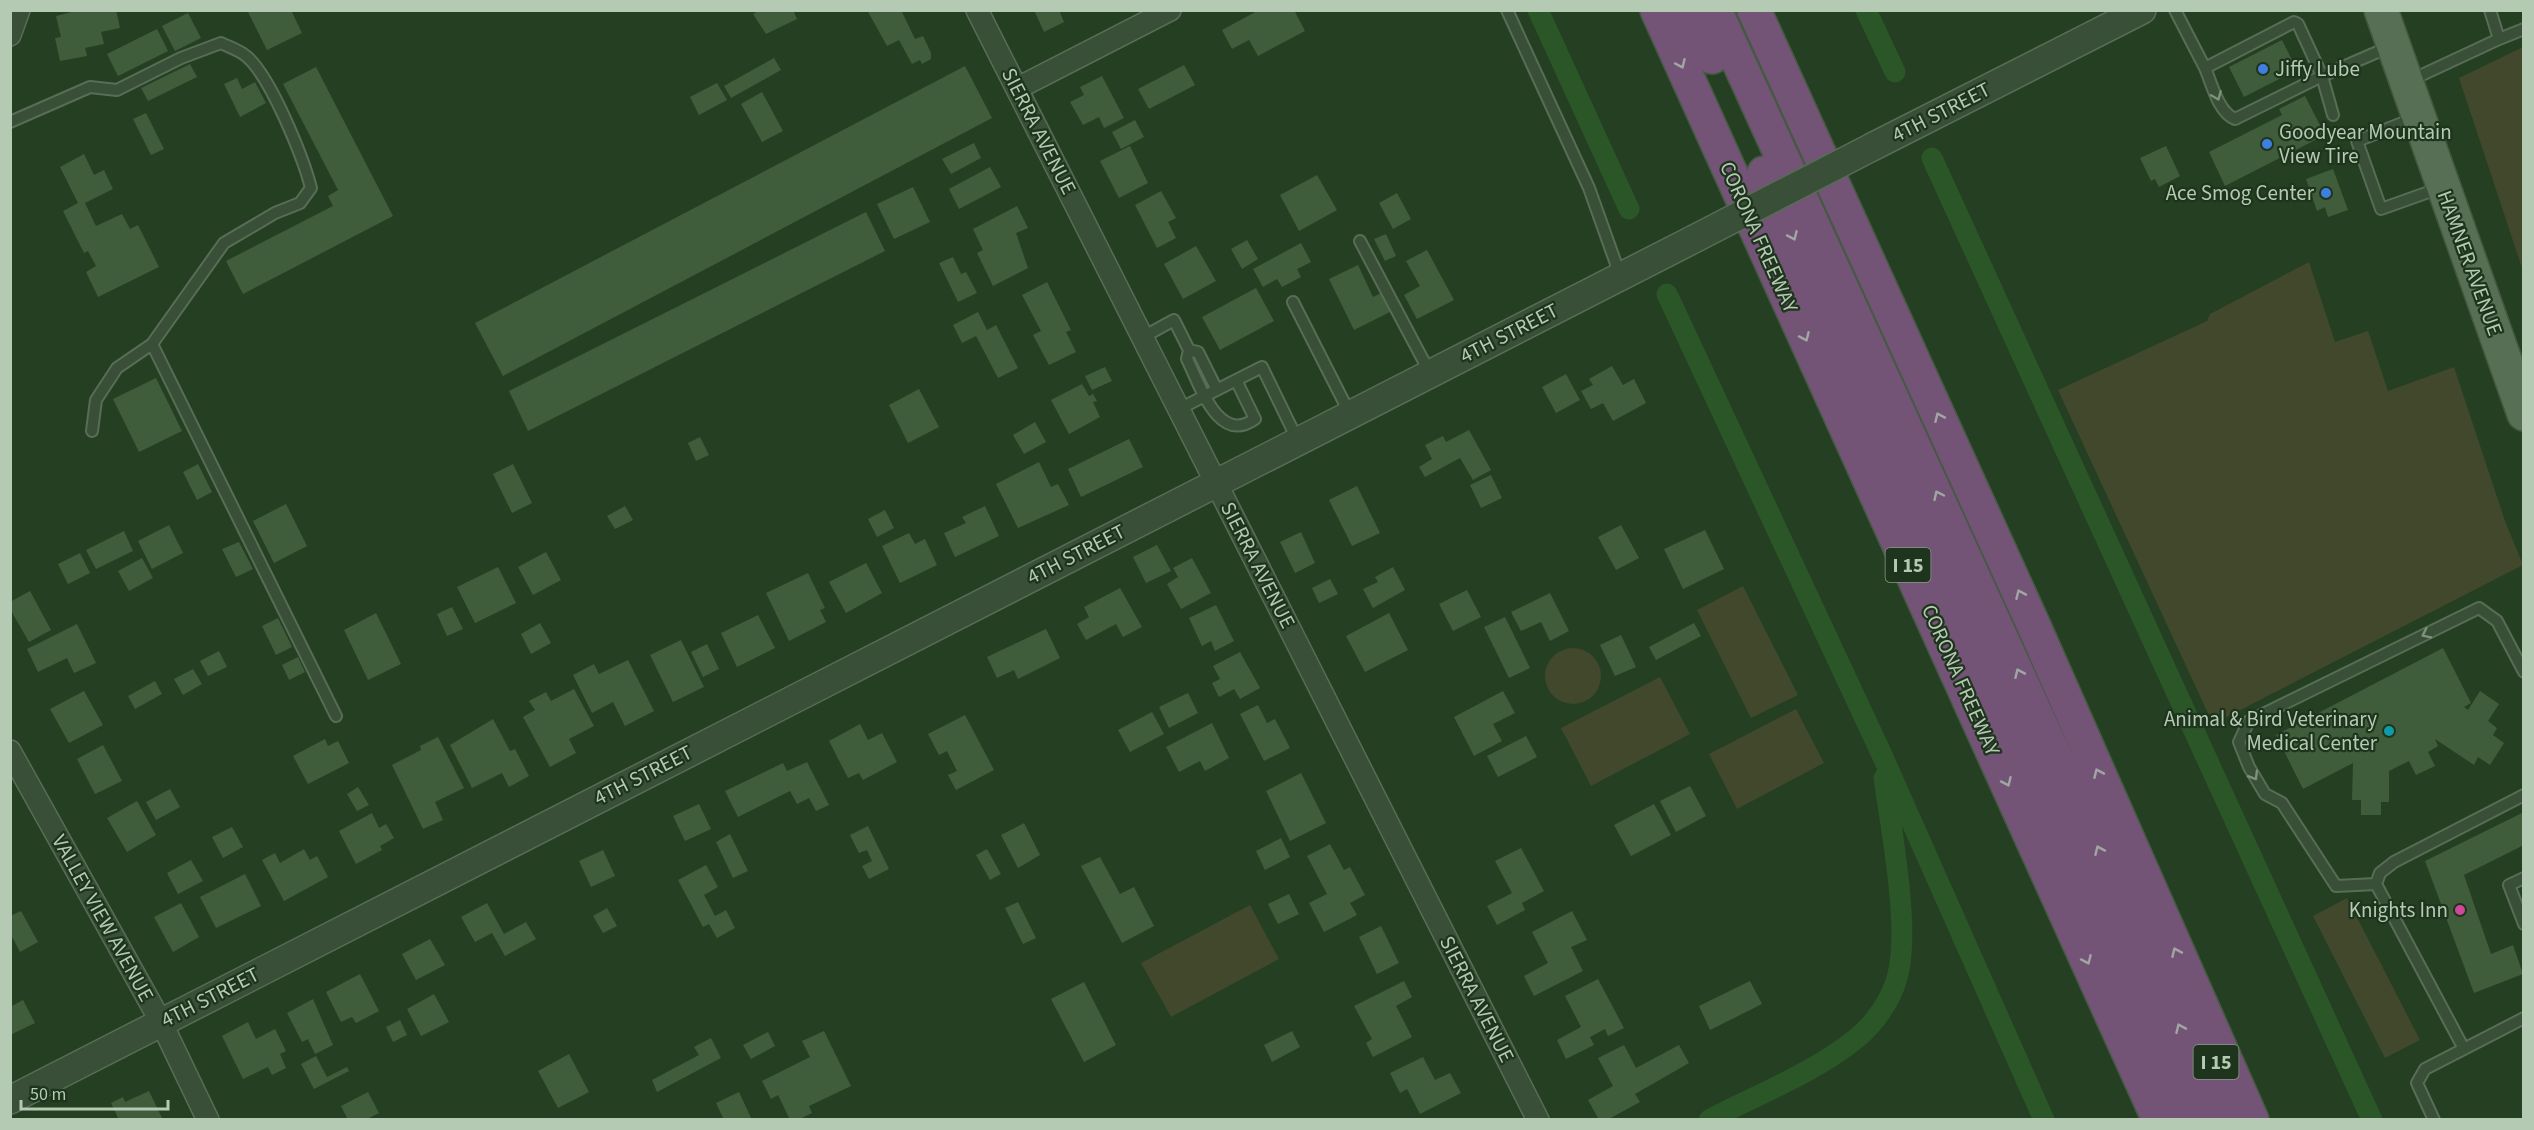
<svg xmlns="http://www.w3.org/2000/svg" width="2534" height="1130" viewBox="0 0 2534 1130" font-family="'Source Sans 3',sans-serif">
	<style>
		.green { fill: #41482c }
		.lines { fill: none; stroke-linecap: round; stroke-linejoin: round }
		.canal { stroke: #2b5627; stroke-width: 21 }
		.building { fill: #3f5d3b }
		.service-casing { stroke: #576d55; stroke-width: 14 }
		.minor-casing { stroke: #576d55; stroke-width: 24 }
		.tertiary-casing { stroke: #576d55; stroke-width: 30 }
		.primary-casing { stroke: #425840; stroke-width: 36 }
		.motorway-casing { stroke: #445a42; stroke-width: 36 }
		.service { stroke: #394f37; stroke-width: 10 }
		.minor { stroke: #394f37; stroke-width: 21 }
		.tertiary { stroke: #394f37; stroke-width: 27 }
		.primary { stroke: #576f54; stroke-width: 33 }
		.motorway { stroke: #735376; stroke-width: 33 }
		.tertiary-bridge-casing { stroke: #576d55; stroke-width: 30; stroke-linecap: butt }
		.tertiary-bridge { stroke: #394f37; stroke-width: 27 }
		.oneway { stroke: #a0a6a1 }
		.oneway2 { stroke: #7d937b }
		.shop-dot { fill: #3f7fe0; stroke: #1e341c; stroke-width: 2 }
		.culture-dot { fill: #0f9aa8; stroke: #1e341c; stroke-width: 2 }
		.hotel-dot { fill: #d1479c; stroke: #1e341c; stroke-width: 2 }
		.labels { text-anchor: middle; stroke-width: 4.5; stroke-linejoin: round; paint-order: stroke }
		.shield { fill: #1e341c; stroke: #879d86; stroke-width: 1.5 }
		.shield-label { font-size: 20px; font-weight: bold; fill: #b4cab3 }
		.poi-label { font-size: 21px; fill: #b4cab3; stroke: #1e341c; text-anchor: end }
		.street-label { font-size: 21px; fill: #b4cab3; stroke: #1e341c }
	</style>
	<rect width="100%" height="100%" fill="#253f22"/>
	<path class="green" d="M2523,47V271L2459,78Z
		M2309,262L2335,342L2368,331L2388,391L2454,367L2505,521L2523,565L2213,724L2058,390L2207,321L2210,314Z
		M1743,586L1798,695L1751,718L1697,610Z
		M1545 676a28 28 0 1 1 56 0a28 28 0 1 1-56 0Z
		M1660,677L1690,734L1591,786L1561,728Z
		M1796,709L1824,763L1737,809L1709,754Z
		M2347,898L2420,1040L2385,1058L2313,916Z
		M1250,905L1279,959L1171,1017L1141,963Z"/>
	<g class="lines">
		<path class="canal" d="M1538,10L1629,209
			M1866,10L1895,72
			M1932,158L2372,1120
			M1667,294L1882,755L2044,1120
			M1709,1120C1758,1094 1814,1073 1857,1038C1875,1023 1891,1000 1897,978C1911,931 1891,829 1884,778"/>
	</g>
	<path class="building" d="M79,10H116L120,28L101,32L104,44L85,48L87,56L60,61L55,38L61,37L56,16Z
		M247,10H291L302,33L267,50Z
		M760,10H793L797,19L766,34L753,14Z
		M867,10H901L915,39L923,36L931,53V59L922,64L920,60L912,64L899,40L887,46Z
		M1034,10H1059L1064,22L1044,32Z
		M1259,10H1294L1305,31L1258,56L1249,40L1232,49L1222,30Z
		M188,13L201,38L175,51L162,26Z
		M157,29L168,51L118,76L107,54Z
		M2282,40L2297,70L2244,97L2229,67Z
		M774,58L781,70L731,98L724,86Z
		M190,64L197,77L148,101L141,88Z
		M1184,65L1195,85L1149,109L1138,89Z
		M965,66L992,118L503,376L475,323Z
		M316,67L393,216L243,294L226,261L333,206L328,196L338,190L283,84Z
		M1102,76L1124,118L1104,128L1099,117L1083,125L1070,102L1084,95L1080,87Z
		M237,78L242,89L255,82L266,103L240,117L224,84Z
		M717,83L727,100L699,115L690,97Z
		M762,92L783,131L762,142L741,104Z
		M2305,96L2325,135L2225,186L2209,152L2282,115L2279,109Z
		M146,113L164,149L151,155L133,119Z
		M1135,120L1144,137L1121,149L1112,132Z
		M974,143L981,158L951,174L942,159Z
		M1130,146L1148,183L1119,198L1100,161Z
		M2166,146L2180,176L2159,187L2155,179L2151,181L2140,158Z
		M84,154L94,175L104,170L113,189L85,203L96,226L122,214L130,229L138,225L159,267L98,297L86,272L96,266L88,251L84,253L63,211L78,203L60,167Z
		M990,167L1001,187L959,209L949,189Z
		M2333,169L2348,210L2328,217L2325,207L2317,211L2306,179Z
		M1317,175L1337,210L1299,231L1280,195Z
		M913,187L930,222L894,239L877,204Z
		M1161,191L1176,218L1168,222L1176,238L1157,248L1135,205Z
		M1397,193L1411,219L1393,229L1379,203Z
		M1017,206L1028,228L1016,233L1028,268L993,286L977,253L983,250L973,229Z
		M866,212L885,251L528,431L509,391Z
		M1386,234L1396,256L1385,261L1374,239Z
		M1247,240L1258,259L1242,269L1231,249Z
		M1301,243L1311,262L1297,269L1301,277L1282,287L1277,279L1263,287L1253,269Z
		M1196,246L1216,281L1183,299L1164,264Z
		M1427,250L1454,300L1417,319L1404,295L1420,286L1406,261Z
		M953,257L961,274L966,272L977,293L958,302L939,263Z
		M1358,265L1373,297L1381,293L1390,312L1354,330L1329,279Z
		M1047,282L1071,330L1066,332L1076,352L1049,365L1033,335L1041,331L1022,295Z
		M1256,288L1274,321L1220,350L1202,317Z
		M978,312L987,330L996,325L1018,368L998,378L976,336L962,343L953,325Z
		M1612,366L1623,385L1634,379L1646,403L1613,421L1603,403L1591,409L1581,391L1593,385L1589,379Z
		M1105,367L1112,381L1092,390L1085,376Z
		M1566,374L1580,400L1556,413L1542,387Z
		M156,378L182,431L139,452L113,399Z
		M1082,384L1089,396L1093,394L1097,401L1093,402L1100,417L1069,434L1051,400Z
		M919,389L939,427L908,443L889,405Z
		M1035,422L1046,442L1024,454L1013,435Z
		M1469,430L1491,470L1473,480L1460,458L1425,477L1419,467L1432,459L1425,445L1443,436L1446,442Z
		M700,437L709,455L696,461L688,443Z
		M1129,439L1143,467L1081,497L1068,469Z
		M1039,462L1051,487L1058,484L1069,505L1018,528L996,484Z
		M198,464L212,492L197,500L183,472Z
		M513,464L532,503L512,513L493,474Z
		M1491,475L1502,498L1481,508L1470,485Z
		M1357,486L1380,533L1352,546L1329,500Z
		M286,504L307,546L274,563L253,521Z
		M625,506L633,520L615,529L607,516Z
		M985,506L999,536L955,557L944,533L966,523L962,517Z
		M885,510L894,528L877,537L868,519Z
		M169,525L183,553L152,569L138,541Z
		M1621,525L1639,558L1616,570L1598,537Z
		M1705,530L1724,569L1683,589L1664,549Z
		M124,531L133,551L96,569L86,550Z
		M1301,532L1315,563L1295,573L1280,542Z
		M909,533L915,544L925,539L937,565L900,583L882,546Z
		M239,542L253,569L236,577L222,549Z
		M1157,545L1171,571L1146,583L1133,557Z
		M546,552L561,580L533,595L518,567Z
		M80,553L90,573L68,584L58,564Z
		M142,558L153,578L129,591L118,571Z
		M1192,558L1211,593L1181,609L1167,584L1178,577L1173,568Z
		M866,563L882,593L846,613L829,582Z
		M498,567L516,603L475,623L457,587Z
		M1393,567L1405,590L1373,608L1363,589L1378,582L1375,577Z
		M808,573L825,608L820,610L826,622L789,641L766,593Z
		M1330,579L1338,594L1319,603L1312,588Z
		M1120,588L1142,627L1123,637L1116,624L1086,640L1077,624L1089,617L1084,607Z
		M1467,590L1481,617L1453,631L1439,604Z
		M30,591L51,630L29,642L10,609V602Z
		M1550,593L1569,631L1550,641L1541,622L1521,631L1511,612Z
		M1216,605L1234,641L1215,651L1211,641L1202,646L1189,618Z
		M452,607L463,629L447,636L437,614Z
		M376,613L401,664L368,680L344,630Z
		M1389,613L1408,650L1365,672L1346,636Z
		M758,615L775,648L737,667L721,633Z
		M1505,617L1530,668L1509,678L1484,627Z
		M278,618L292,647L276,655L262,626Z
		M540,623L551,643L531,654L521,634Z
		M1694,623L1701,636L1656,660L1649,647Z
		M77,624L96,663L74,673L67,658L38,672L27,649Z
		M1046,629L1060,658L1018,679L1014,670L997,678L987,657Z
		M1621,635L1636,667L1615,676L1600,645Z
		M681,640L704,687L673,702L650,655Z
		M707,644L719,669L703,677L691,652Z
		M2443,648L2471,703L2464,707L2468,710L2480,691L2499,704L2488,721L2497,728L2493,735L2504,743L2490,765L2478,757L2474,765L2435,739L2438,746L2428,752L2435,766L2416,775L2409,761L2389,771V802H2381V815H2361V800H2352L2353,763L2303,789L2276,735Z
		M219,651L227,667L208,676L200,661Z
		M1240,652L1260,688L1240,699L1234,689L1219,697L1212,683L1220,679L1213,666Z
		M298,657L305,672L289,680L282,665Z
		M628,660L654,711L625,726L613,702L592,713L573,675L594,664L599,674Z
		M193,669L202,684L183,695L174,679Z
		M155,681L162,694L135,709L128,696Z
		M574,689L594,726L569,739L576,753L550,767L523,717L535,710L529,701L546,692L551,701Z
		M84,691L103,725L69,743L50,709Z
		M1503,691L1515,713L1493,724L1502,741L1474,756L1454,717Z
		M1188,693L1198,713L1169,728L1159,707Z
		M1258,705L1267,723L1275,719L1290,748L1264,761L1240,714Z
		M1152,712L1164,734L1130,752L1118,730Z
		M965,715L994,770L956,790L948,775L957,771L947,751L939,755L928,734Z
		M493,719L510,751L515,749L529,776L509,787L502,773L472,788L450,745Z
		M1212,723L1229,758L1205,771L1200,761L1179,772L1166,747Z
		M860,724L868,740L882,733L897,762L863,780L859,773L848,778L829,741Z
		M1526,736L1537,757L1498,777L1487,756Z
		M438,737L464,788L435,802L443,820L423,829L392,765L421,750L420,746Z
		M325,739L328,746L338,741L349,763L308,784L293,756Z
		M103,745L122,781L95,794L77,759Z
		M807,762L829,805L816,811L809,798L797,804L790,791L738,817L725,791L783,763L787,771Z
		M1301,773L1326,823L1290,841L1266,791Z
		M1690,786L1706,816L1676,832L1660,801Z
		M358,787L369,805L357,811L347,794Z
		M170,789L180,807L156,820L146,802Z
		M137,801L156,835L127,852L107,818Z
		M699,804L711,829L685,841L673,816Z
		M1654,804L1671,835L1631,856L1614,825Z
		M2524,812V845L2464,875L2491,954L2513,945L2523,974L2474,993L2425,861Z
		M372,813L379,828L386,824L394,838L380,846L382,850L356,864L339,831Z
		M1024,823L1040,855L1018,868L1001,835Z
		M868,826L889,869L869,879L862,866L872,861L867,850L859,853L850,835Z
		M232,827L243,847L223,858L212,837Z
		M730,834L748,871L733,878L716,842Z
		M1281,838L1290,857L1265,870L1256,851Z
		M1330,844L1344,870L1350,867L1365,895L1350,903L1357,915L1324,932L1309,903L1327,894L1307,856Z
		M1521,848L1544,891L1522,903L1525,910L1497,925L1487,906L1512,893L1495,861Z
		M304,849L310,860L317,856L328,877L284,901L262,860L275,853L280,863Z
		M987,849L1001,874L990,880L976,855Z
		M603,850L615,876L591,887L579,861Z
		M1100,857L1120,894L1134,887L1154,926L1122,943L1081,866Z
		M191,860L203,881L178,894L167,873Z
		M706,865L718,887L704,895L715,916L726,910L735,928L717,938L709,924L703,927L678,880Z
		M245,874L261,906L216,928L200,897Z
		M1289,894L1299,914L1278,924L1268,904Z
		M1018,902L1036,938L1023,944L1005,908Z
		M181,903L199,937L173,952L154,917Z
		M487,903L504,934L526,922L536,939L505,956L492,933L475,942L461,917Z
		M607,908L617,926L603,933L593,916Z
		M21,911L38,942L20,952L10,933V916Z
		M1572,911L1587,940L1571,947L1583,971L1534,996L1524,976L1548,963L1532,932Z
		M1381,926L1399,963L1377,974L1359,937Z
		M430,939L445,965L416,980L402,954Z
		M360,974L379,1011L356,1023L352,1017L341,1022L326,992Z
		M1598,979L1624,1028L1608,1036L1605,1029L1590,1037L1594,1045L1566,1059L1557,1040L1581,1027L1565,996Z
		M1404,981L1412,997L1396,1006L1412,1037L1373,1057L1366,1043L1372,1039L1354,1006Z
		M1750,981L1762,1004L1710,1030L1699,1006Z
		M1084,982L1116,1045L1084,1062L1051,999Z
		M434,994L449,1022L421,1036L407,1009Z
		M313,999L333,1045L315,1054L308,1039L302,1042L287,1013Z
		M23,1000L35,1023L10,1035V1007Z
		M400,1020L407,1035L393,1042L386,1027Z
		M248,1022L256,1039L275,1029L286,1051L280,1054L286,1068L272,1075L268,1067L243,1079L222,1036Z
		M824,1031L851,1086L809,1106L812,1113L798,1120H790L778,1095L771,1099L762,1081L810,1057L802,1041Z
		M1292,1031L1300,1047L1272,1062L1264,1045Z
		M768,1032L775,1046L751,1059L743,1045Z
		M711,1038L721,1058L657,1092L652,1080L699,1055L694,1047Z
		M1624,1045L1636,1068L1679,1045L1689,1063L1635,1094L1640,1102L1607,1120H1599L1588,1100L1613,1086L1598,1058Z
		M569,1054L589,1092L558,1108L538,1071Z
		M316,1056L327,1077L347,1067L349,1071L314,1089L301,1064Z
		M1423,1057L1435,1080L1450,1073L1461,1093L1420,1114L1407,1089L1400,1093L1390,1073Z
		M149,1091L162,1118L119,1120L111,1103L123,1097L125,1102Z
		M368,1092L379,1113L365,1120H348L341,1106Z
		M739,1092L752,1120H724L716,1103Z"/>
	<g class="lines">
		<defs>
			<path id="service" d="M1507,10L1589,188L1620,275
				M2175,10L2205,68L2294,22L2298,24L2322,76L2389,47
				M2499,39L2524,29
				M2205,68C2212,84 2218,112 2235,119L2322,76L2333,115
				M2409,81L2499,39L2490,10
				M2415,118L2357,141L2381,209L2440,188
				M10,122L90,87L117,90L181,58L221,43C229,47 239,50 246,56C270,75 303,157 311,188L300,203L275,213L224,243L152,344L117,368L96,400L92,431
				M1360,241L1430,373
				M1293,302L1350,414
				M1143,337L1174,320L1189,350L1187,359C1200,385 1218,445 1255,419L1236,380
				M152,344L336,716
				M1189,350L1198,352L1217,390
				M1179,409L1262,367L1298,441
				M2524,878L2509,885L2524,924
				M2376,884L2336,886L2282,803L2265,794L2249,767L2239,742L2249,721L2479,608L2497,621L2524,672
				M2464,1049L2376,884L2380,873L2394,862L2524,795
				M2434,1120L2417,1083L2425,1069L2524,1018"/>
			<path id="minor" d="M977,10L1538,1120
				M10,35L19,10
				M1018,88L1170,10
				M10,751L161,1022L208,1120"/>
			<path id="tertiary" d="M1874,146L2142,10
				M10,1100L1694,239"/>
			<path id="primary" d="M2381,10L2524,414"/>
			<path id="motorway" d="M1657,10L2159,1120
				M1690,10L1712,57
				M1715,10L2221,1120
				M1754,10L2033,624L2252,1120
				M1764,173L2192,1120"/>
		</defs>
		<use href="#service" class="service-casing"/>
		<use href="#minor" class="minor-casing"/>
		<use href="#tertiary" class="tertiary-casing"/>
		<use href="#primary" class="primary-casing"/>
		<use href="#motorway" class="motorway-casing"/>
		<use href="#service" class="service"/>
		<use href="#minor" class="minor"/>
		<use href="#tertiary" class="tertiary"/>
		<use href="#primary" class="primary"/>
		<use href="#motorway" class="motorway"/>
		<defs>
			<path id="tertiary-bridge" d="M1694,239L1874,146"/>
		</defs>
		<use href="#tertiary-bridge" class="tertiary-bridge-casing"/>
		<use href="#tertiary-bridge" class="tertiary-bridge"/>
	</g>
	<defs><path id="oneway-chevron" d="M-2-3.5L2.5 0L-2 3.5" fill="none" stroke-width="1.6" stroke-linecap="round" stroke-linejoin="round" transform="scale(1.5)"/></defs>
	<g class="oneway">
		<use href="#oneway-chevron" transform="translate(1681 64) rotate(66)"/>
		<use href="#oneway-chevron" transform="translate(1793 236) rotate(66)"/>
		<use href="#oneway-chevron" transform="translate(1805 337) rotate(66)"/>
		<use href="#oneway-chevron" transform="translate(1939 417) rotate(-114)"/>
		<use href="#oneway-chevron" transform="translate(1938 495) rotate(-115)"/>
		<use href="#oneway-chevron" transform="translate(2020 594) rotate(-114)"/>
		<use href="#oneway-chevron" transform="translate(2019 673) rotate(-114)"/>
		<use href="#oneway-chevron" transform="translate(2098 773) rotate(-114)"/>
		<use href="#oneway-chevron" transform="translate(2007 782) rotate(66)"/>
		<use href="#oneway-chevron" transform="translate(2099 850) rotate(-114)"/>
		<use href="#oneway-chevron" transform="translate(2176 952) rotate(-114)"/>
		<use href="#oneway-chevron" transform="translate(2087 960) rotate(66)"/>
		<use href="#oneway-chevron" transform="translate(2180 1028) rotate(-114)"/>
	</g>
	<g class="oneway2">
		<use href="#oneway-chevron" transform="translate(2217 96) rotate(67)"/>
		<use href="#oneway-chevron" transform="translate(2426 634) rotate(154)"/>
		<use href="#oneway-chevron" transform="translate(2254 776) rotate(59)"/>
	</g>
	<g class="shop-dot">
		<circle cx="2263" cy="69" r="6"/>
		<circle cx="2267" cy="144" r="6"/>
		<circle cx="2326" cy="193" r="6"/>
	</g>
	<circle class="culture-dot" cx="2389" cy="731" r="6"/>
	<circle class="hotel-dot" cx="2460" cy="910" r="6"/>
	<g class="labels">
		<g class="shield">
			<rect x="1885.5" y="548" width="45" height="34" rx="4.5"/>
			<rect x="2193.5" y="1045" width="45" height="34" rx="4.5"/>
		</g>
		<g class="shield-label">
			<text x="1908" y="572">I 15</text>
			<text x="2216" y="1069">I 15</text>
		</g>
		<g class="poi-label">
			<text x="2275" y="76" text-anchor="start">Jiffy Lube</text>
			<text x="2279" y="139" text-anchor="start">Goodyear Mountain<tspan x="2279" dy="24">View Tire</tspan></text>
			<text x="2314" y="200">Ace Smog Center</text>
			<text x="2377" y="726">Animal &amp; Bird Veterinary<tspan x="2377" dy="24">Medical Center</tspan></text>
			<text x="2448" y="917">Knights Inn</text>
		</g>
		<g class="street-label">
			<text transform="translate(1941 112) rotate(-27)" y="7">4TH STREET</text>
			<text transform="translate(1039 131) rotate(63)" y="7">SIERRA AVENUE</text>
			<text transform="translate(1759 237) rotate(66)" y="7">CORONA FREEWAY</text>
			<text transform="translate(2470 263) rotate(70)" y="7">HAMNER AVENUE</text>
			<text transform="translate(1509 333) rotate(-27)" y="7">4TH STREET</text>
			<text transform="translate(1076 554) rotate(-27)" y="7">4TH STREET</text>
			<text transform="translate(1258 565) rotate(63)" y="7">SIERRA AVENUE</text>
			<text transform="translate(1961 680) rotate(66)" y="7">CORONA FREEWAY</text>
			<text transform="translate(643 775) rotate(-27)" y="7">4TH STREET</text>
			<text transform="translate(103 918) rotate(61)" y="7">VALLEY VIEW AVENUE</text>
			<text transform="translate(210 997) rotate(-27)" y="7">4TH STREET</text>
			<text transform="translate(1477 999) rotate(63)" y="7">SIERRA AVENUE</text>
		</g>
	</g>
	<rect width="2534" height="1130" fill="none" stroke="#b4cab3" stroke-width="24"/>
	<path d="M21 1100v9h147v-9" fill="none" stroke="#b4cab3" stroke-width="3"/>
	<text x="30" y="1100" font-size="18" fill="#b4cab3" stroke="#1e341c" stroke-width="4.5" paint-order="stroke">50 m</text>
</svg>
